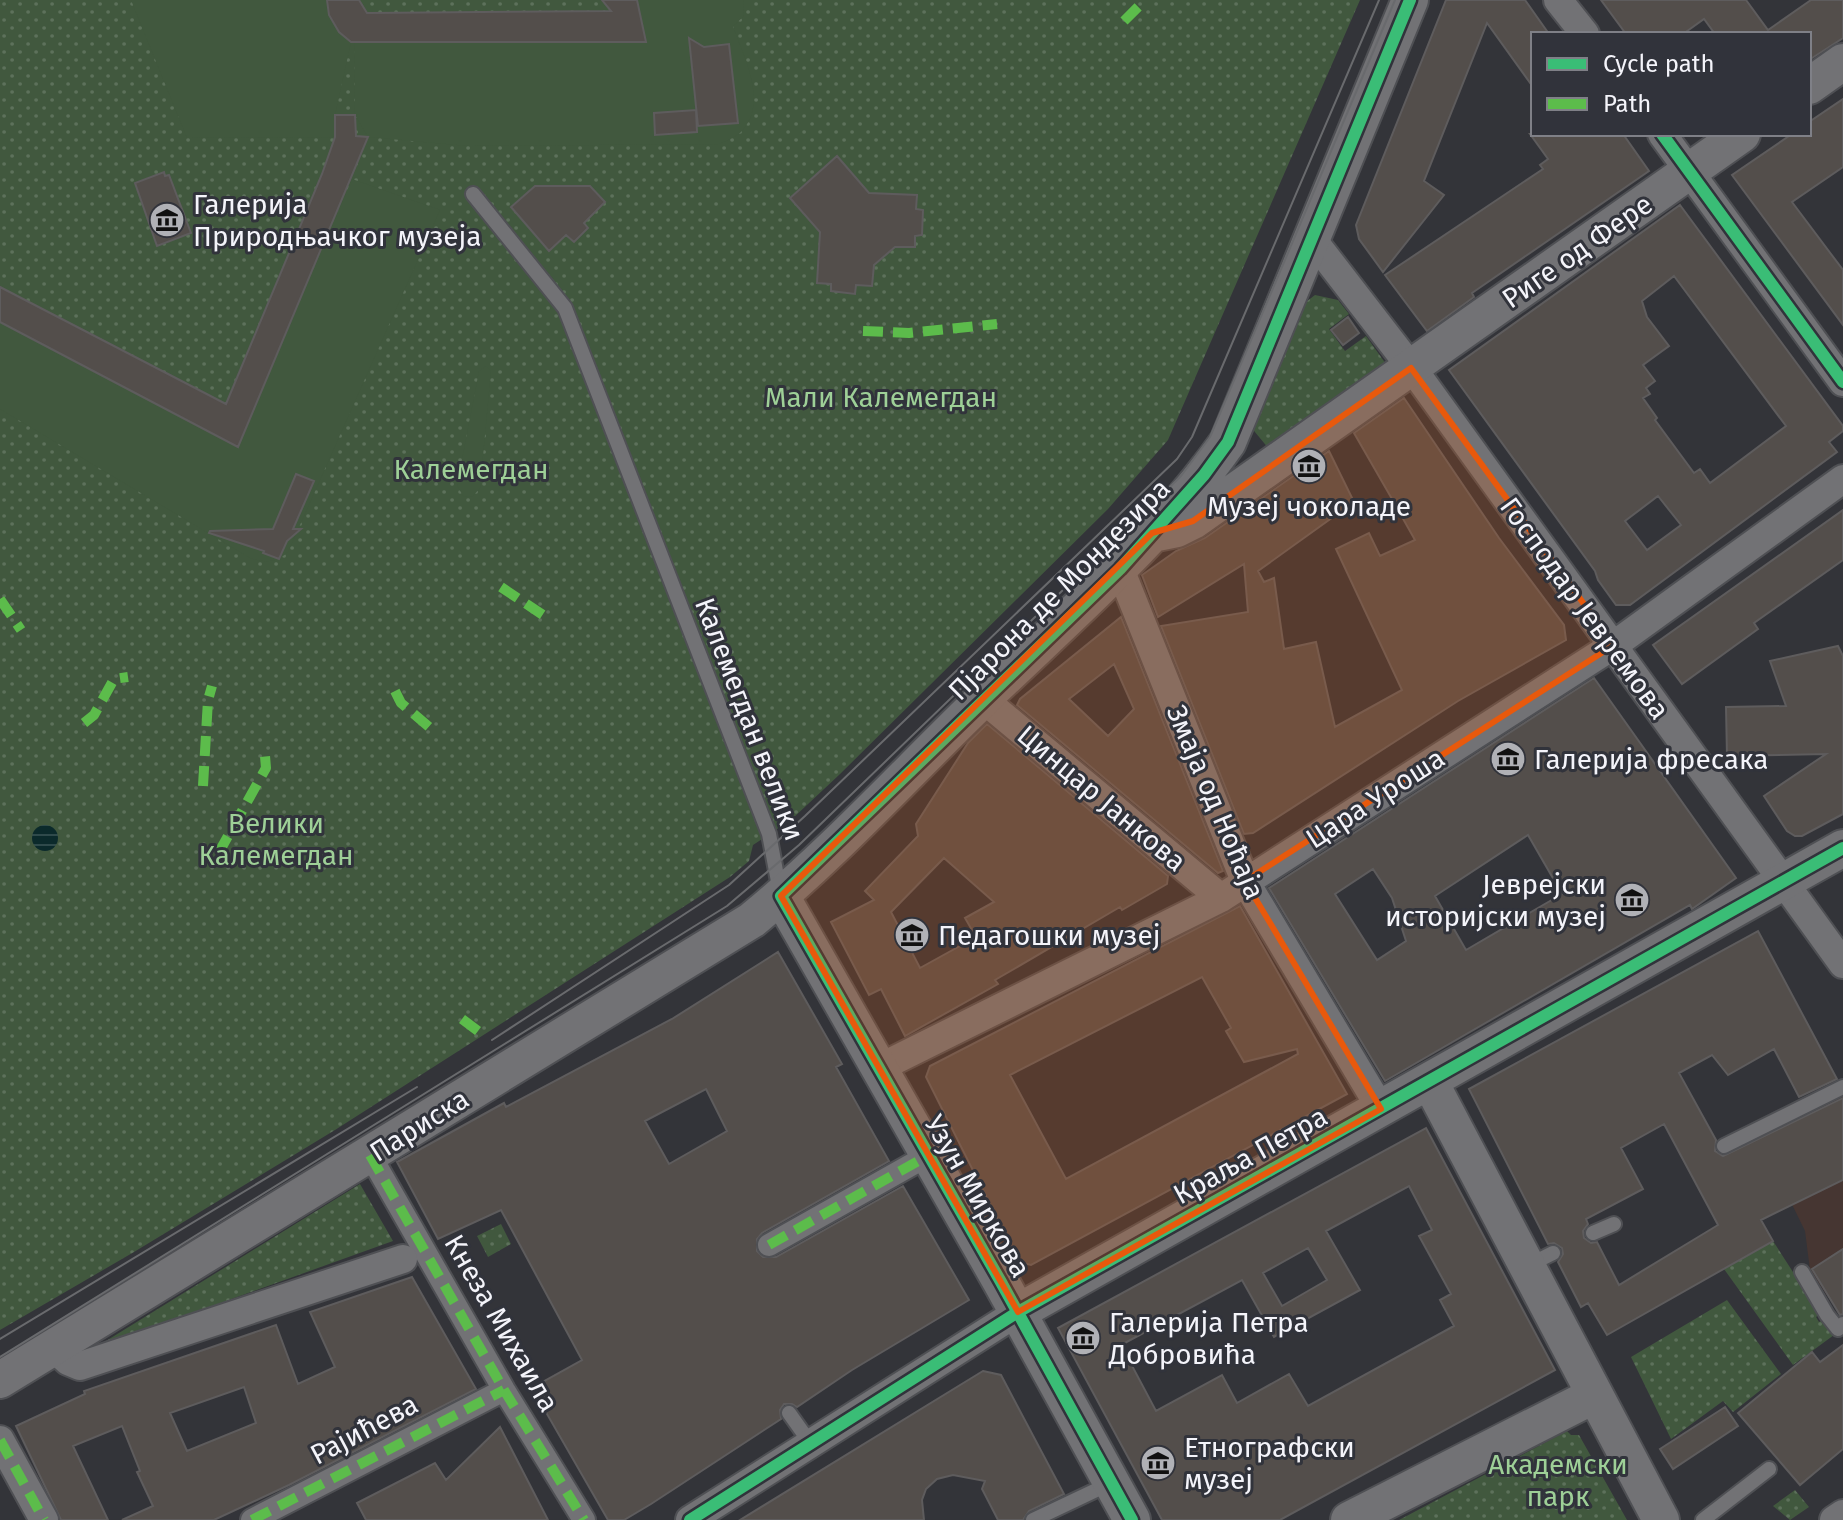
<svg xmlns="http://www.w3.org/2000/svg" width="1843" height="1520" viewBox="0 0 1843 1520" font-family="'Fira Sans',sans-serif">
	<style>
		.education { fill: #463632 }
		.green { fill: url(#green-dots) }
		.pitch { fill: #41583e }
		.water { fill: url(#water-rules) }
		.building { fill: #534e4b; stroke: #5e5c5d; stroke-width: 2; fill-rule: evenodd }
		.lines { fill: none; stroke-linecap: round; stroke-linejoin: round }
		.service-casing { stroke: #4f5054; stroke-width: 18 }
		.pedestrian-casing { stroke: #4f5054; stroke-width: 26 }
		.minor-casing { stroke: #4f5054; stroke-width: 32 }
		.tertiary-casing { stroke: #4f5054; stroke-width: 40 }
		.service { stroke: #727275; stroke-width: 14 }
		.pedestrian { stroke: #727275; stroke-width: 22 }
		.minor { stroke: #727275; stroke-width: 28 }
		.tertiary { stroke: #727275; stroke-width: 36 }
		.tram { stroke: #696a6d; stroke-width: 2 }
		.quiet { stroke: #5cbc4b; stroke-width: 10; stroke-dasharray: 20 10; stroke-linecap: butt }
		.cycleway-casing { stroke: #31333b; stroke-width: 17 }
		.cycleway { stroke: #3abd76; stroke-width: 12 }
		.marked { fill: #e8590c; fill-opacity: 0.2; stroke: #e8590c; stroke-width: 6; stroke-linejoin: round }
		.labels { text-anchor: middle; stroke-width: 6; stroke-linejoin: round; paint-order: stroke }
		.poi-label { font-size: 28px; fill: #f4f4fa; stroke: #31333b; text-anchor: start }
		.street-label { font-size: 28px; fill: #f4f4fa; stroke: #31333b }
		.park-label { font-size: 28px; fill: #9ed097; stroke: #31333b }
	</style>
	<defs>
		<pattern id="green-dots" width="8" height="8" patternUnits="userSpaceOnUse" patternTransform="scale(2)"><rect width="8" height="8" fill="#41583e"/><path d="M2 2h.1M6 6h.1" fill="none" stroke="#5d715b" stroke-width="1.8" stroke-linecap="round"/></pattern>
		<pattern id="water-rules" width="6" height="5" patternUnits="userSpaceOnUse" patternTransform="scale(2)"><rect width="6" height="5" fill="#0b2a2b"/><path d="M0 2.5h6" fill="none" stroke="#2f4a4b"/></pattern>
	</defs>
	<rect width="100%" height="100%" fill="#333439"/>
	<path class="education" d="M1843,1096V1306L1837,1310L1810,1270L1805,1231L1759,1137Z"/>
	<path class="green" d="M0,0H1360L1168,440L1108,509L839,775L792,819L753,845L749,861L730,877L335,1130L134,1252L0,1330Z
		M1315,295L1338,300L1349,314L1329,329L1345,351L1366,336L1386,364L1269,449L1250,426L1302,305Z
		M360,1184L393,1241L93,1349Z
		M501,1224L511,1244L488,1257L477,1236Z
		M1773,1241L1820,1314L1816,1317L1819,1322L1823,1320L1834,1335L1793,1365L1724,1269Z
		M1727,1300L1781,1374L1733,1412L1723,1401L1671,1439L1631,1357Z
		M1567,1431L1571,1435H1579L1627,1520H1399Z
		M1795,1490L1809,1507L1790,1520L1773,1506Z"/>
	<path class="pitch" d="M131,0H328C327,18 337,30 351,42L335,115V137L187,138Z
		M637,0H744L743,17L733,26C744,58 769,103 741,132C735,137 726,141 719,144L468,146L368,137L355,115L354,42H646Z
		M352,179L440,210L288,552C276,563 265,563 250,558L0,409V322L238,446Z
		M486,366L491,371L480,488L473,496L464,497L457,486L479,371Z"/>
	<path class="water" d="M32 838a13 13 0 1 1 26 0a13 13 0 1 1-26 0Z"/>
	<path class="building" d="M327,0H359L367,13L611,11L602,0H637L646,42H351L339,32L329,15Z
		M1446,0H1525L1549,34H1533V87L1487,23L1424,181L1444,195L1383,272L1359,239L1356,225Z
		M1601,0H1746L1768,30L1811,0H1843V38L1809,60V34H1715L1704,19L1683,34H1626Z
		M689,38L704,47L729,44L738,123L698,126Z
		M1843,99V167L1792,202L1843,270V325L1732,175L1792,134H1809V122Z
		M696,110L697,132L655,135L654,113Z
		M335,115H355L356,136L368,137L238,447L0,322V287L226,404L322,174L335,137Z
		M1530,134H1623L1649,171L1472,293L1474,297L1427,331L1385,275L1543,169L1540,165L1548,159Z
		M837,156L869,193L917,195L916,209L923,210L922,235L915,236V247H895L874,265L872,286L856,285L855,294L831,291V284L817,283L820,232L790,198Z
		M164,172L165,176L169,175L191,233L157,246L135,183Z
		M535,186H590L605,202L584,223L588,228L574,242L566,235L549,251L511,207Z
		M1680,205L1843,426V431L1829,442L1837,452L1630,605H1616L1598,580L1595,571L1449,370ZM1674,276L1786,426L1710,483L1700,469L1694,473L1655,420L1657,418L1643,398L1650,394L1646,388L1655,381L1643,365L1669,346L1647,317L1642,301ZM1658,496L1681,525L1647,550L1625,521Z
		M1348,317L1359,333L1343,345L1331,330Z
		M1404,398L1499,538L1564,625L1566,640L1458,701L1253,833L1244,834L1161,626L1248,612L1244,564L1158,617L1142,575L1176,551L1205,538L1329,451L1354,502L1258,571L1264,582L1274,578L1284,649L1316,642L1335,727L1402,690L1336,549L1369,533L1380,556L1415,540L1402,517L1406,516L1396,506L1354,433Z
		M296,474L314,481L293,529H301L287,541L279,559L263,553L264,551L209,533L210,531L273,529Z
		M1843,510V560L1754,623L1758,629L1682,684L1653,645Z
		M1121,617L1223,871L1218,873L1017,705L1020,699ZM1114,664L1134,709L1108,736L1069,699Z
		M1838,646L1843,656V814L1802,836H1795L1787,831L1764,796L1826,754L1727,756L1726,707L1786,706L1770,661Z
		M1594,678L1736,878L1692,909L1690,905L1385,1081L1269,888ZM1528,835L1562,894L1466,950L1435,896ZM1373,869L1392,898L1406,941L1377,960L1335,894Z
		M987,724L1168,876L1167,884L1122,910L1120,907L995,980L998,984L905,1036L881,989L869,995L831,922L874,900L865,891L918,836L916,824L968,743ZM944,858L994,902L965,918L976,937L920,968L891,912Z
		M1240,906L1347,1094L1031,1265L1019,1262L926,1077L930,1066ZM1202,977L1231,1028L1226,1031L1244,1062L1297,1049L1298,1054L1066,1179L1010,1075Z
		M1758,931L1837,1079L1799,1097L1774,1049L1728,1075L1712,1055L1679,1073L1716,1140L1715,1151L1723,1156L1843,1098V1180L1761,1220L1773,1241L1607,1335L1588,1303L1581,1307L1558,1262L1563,1254L1562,1248L1554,1243L1548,1244L1469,1089ZM1664,1124L1718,1225L1619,1285L1597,1242L1591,1243L1584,1238L1583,1231L1588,1224L1586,1219L1643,1189L1621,1148Z
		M778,952L842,1064L836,1067L889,1161L762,1233L757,1239V1251L763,1257H776L903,1186L969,1300L852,1370L797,1407L792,1404H784L780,1410L781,1419L651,1504L624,1520H608L532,1388L582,1360L501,1210L438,1239L397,1162L504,1103L506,1107L672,1019ZM706,1089L727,1131L669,1164L645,1121Z
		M1426,1128L1555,1370L1280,1520H1162L1058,1328ZM1409,1186L1432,1230L1419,1236L1451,1294L1440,1300L1454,1326L1308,1406L1289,1374L1237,1403L1222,1375L1156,1411L1121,1345L1242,1280L1274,1337L1360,1290L1326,1231ZM1308,1248L1327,1280L1282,1306L1263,1273Z
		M1843,1249V1314L1840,1315L1812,1269Z
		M412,1277L476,1389L289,1485L214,1520H122L153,1506L137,1472L140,1471L122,1426L73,1446L108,1520H61L16,1426L85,1394L84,1391L276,1325L298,1384L335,1367L310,1312ZM244,1387L256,1423L187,1451L170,1413Z
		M1843,1345V1449L1800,1485L1738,1413L1812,1352L1820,1362Z
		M983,1371L1001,1375L1064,1494L1029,1511L1023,1520H998L982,1489L985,1481L953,1475L937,1479L926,1489L922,1500L924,1520H740Z
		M1725,1407L1738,1426L1673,1469L1660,1449Z
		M500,1427L548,1520H366L357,1503L435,1463L446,1480Z"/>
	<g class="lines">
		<defs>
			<path id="service" d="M473,194L565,308L769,834L780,892
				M1724,1146L1843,1087
				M1593,1233L1614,1224
				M1527,1266L1553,1253
				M1802,1272L1827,1315L1838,1329L1843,1324
				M789,1413L811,1444
				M1033,1520L1111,1483
				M1703,1520L1769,1469"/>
			<path id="pedestrian" d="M370,1155L504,1390L584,1520
				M769,1245L927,1156
				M252,1520L504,1390"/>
			<path id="minor" d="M1558,0L1585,34
				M1662,134L1843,382
				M1312,239L1420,379L1843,964
				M1120,569L1245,881L1381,1109
				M983,699L1221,898
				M877,1069L1221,898L1614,645L1843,479
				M53,1347L68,1361L80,1366L403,1259
				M0,1440L44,1520
				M690,1520L1018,1312
				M1834,1520L1843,1514"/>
			<path id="tertiary" d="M1809,86L1843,62
				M1157,533L1177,529L1193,521L1742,134
				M781,896L1001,1282L1132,1520
				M1430,1082L1661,1520
				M1018,1312L1843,848
				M0,1380L752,920C835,852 907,772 985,697C1070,615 1160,538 1228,442L1410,0
				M1349,1520L1595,1395"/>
		</defs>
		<use href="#service" class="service-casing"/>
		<use href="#pedestrian" class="pedestrian-casing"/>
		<use href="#minor" class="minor-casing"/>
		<use href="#tertiary" class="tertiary-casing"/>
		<use href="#service" class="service"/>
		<use href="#pedestrian" class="pedestrian"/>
		<use href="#minor" class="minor"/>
		<use href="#tertiary" class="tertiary"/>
		<path class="tram" d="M492,1040L729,885L805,816L1177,459L1192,437L1379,0
			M0,1339L417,1087
			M0,1357L727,906L799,845L1181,476L1210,437L1395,0"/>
		<path class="quiet" d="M1124,21L1145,0
			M863,331L909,333L997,324
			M501,587L546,617
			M0,599L21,630
			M395,691L401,703L435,732
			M84,723L94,715L114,679L128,677
			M203,786L208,700L212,686
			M218,854L266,768L265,756
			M462,1019L482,1034
			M370,1155L504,1390L584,1520
			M769,1245L927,1156
			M0,1440L44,1520
			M252,1520L504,1390"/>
		<defs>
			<path id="cycleway" d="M1662,134L1843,382
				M690,1520L1018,1312L1843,848
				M1132,1520L1001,1282L781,896L1120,569L1204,475L1228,442L1410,0"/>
		</defs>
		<use href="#cycleway" class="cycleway-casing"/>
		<use href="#cycleway" class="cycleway"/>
	</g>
	<path class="marked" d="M1411,368L1614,645L1245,881L1381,1109L1018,1312L781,896L1152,533L1193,521Z"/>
	<defs>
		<symbol id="museum-disc" viewBox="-11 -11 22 22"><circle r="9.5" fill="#b0b1b6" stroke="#31333b"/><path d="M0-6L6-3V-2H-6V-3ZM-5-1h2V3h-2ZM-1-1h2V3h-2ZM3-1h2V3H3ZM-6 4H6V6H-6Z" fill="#111"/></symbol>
	</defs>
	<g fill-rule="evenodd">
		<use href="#museum-disc" x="147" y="200" width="40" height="40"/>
		<use href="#museum-disc" x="1289" y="446" width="40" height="40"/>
		<use href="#museum-disc" x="1488" y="739" width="40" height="40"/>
		<use href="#museum-disc" x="1612" y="880" width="40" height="40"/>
		<use href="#museum-disc" x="892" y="915" width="40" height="40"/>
		<use href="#museum-disc" x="1063" y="1318" width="40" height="40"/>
		<use href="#museum-disc" x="1138" y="1443" width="40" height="40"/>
	</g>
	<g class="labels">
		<g class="poi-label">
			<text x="193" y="214">Галерија<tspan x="193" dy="32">Природњачког музеја</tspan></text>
			<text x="1309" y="516" text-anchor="middle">Музеј чоколаде</text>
			<text x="1534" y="769">Галерија фресака</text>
			<text x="1606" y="894" text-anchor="end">Јеврејски<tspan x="1606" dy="32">историјски музеј</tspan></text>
			<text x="938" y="945">Педагошки музеј</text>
			<text x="1109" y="1332">Галерија Петра<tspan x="1109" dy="32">Добровића</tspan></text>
			<text x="1184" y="1457">Етнографски<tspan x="1184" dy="32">музеј</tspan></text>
		</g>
		<g class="street-label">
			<text transform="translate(1577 251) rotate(-35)" y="10">Риге од Фере</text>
			<text transform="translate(1059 589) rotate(-45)" y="10">Пјарона де Мондезира</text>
			<text transform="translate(1585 608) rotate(54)" y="10">Господар Јевремова</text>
			<text transform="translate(750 719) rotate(69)" y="10">Калемегдан велики</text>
			<text transform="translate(1102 798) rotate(40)" y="10">Цинцар Јанкова</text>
			<text transform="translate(1375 798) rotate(-33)" y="10">Цара Уроша</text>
			<text transform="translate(1216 802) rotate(67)" y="10">Змаја од Ноћаја</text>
			<text transform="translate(419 1125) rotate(-32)" y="10">Париска</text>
			<text transform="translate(1250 1155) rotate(-29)" y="10">Краља Петра</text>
			<text transform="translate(978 1196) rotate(60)" y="10">Узун Миркова</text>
			<text transform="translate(502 1323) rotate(60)" y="10">Кнеза Михаила</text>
			<text transform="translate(364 1429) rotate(-28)" y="10">Рајићева</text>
		</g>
		<g class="park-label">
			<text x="881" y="407">Мали Калемегдан</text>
			<text x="471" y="479">Калемегдан</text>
			<text x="276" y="833">Велики<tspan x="276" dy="32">Калемегдан</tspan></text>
			<text x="1558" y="1474">Академски<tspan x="1558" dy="32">парк</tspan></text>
		</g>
	</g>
	<rect x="1531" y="32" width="280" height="104" fill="#31333b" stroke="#7f8087" stroke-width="2"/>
	<rect x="1547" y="58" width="40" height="12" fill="#3abd76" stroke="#7f8087" stroke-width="2"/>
	<text x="1603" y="72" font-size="24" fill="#f4f4fa">Cycle path</text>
	<rect x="1547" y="98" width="40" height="12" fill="#5cbc4b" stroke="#7f8087" stroke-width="2"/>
	<text x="1603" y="112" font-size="24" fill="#f4f4fa">Path</text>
</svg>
